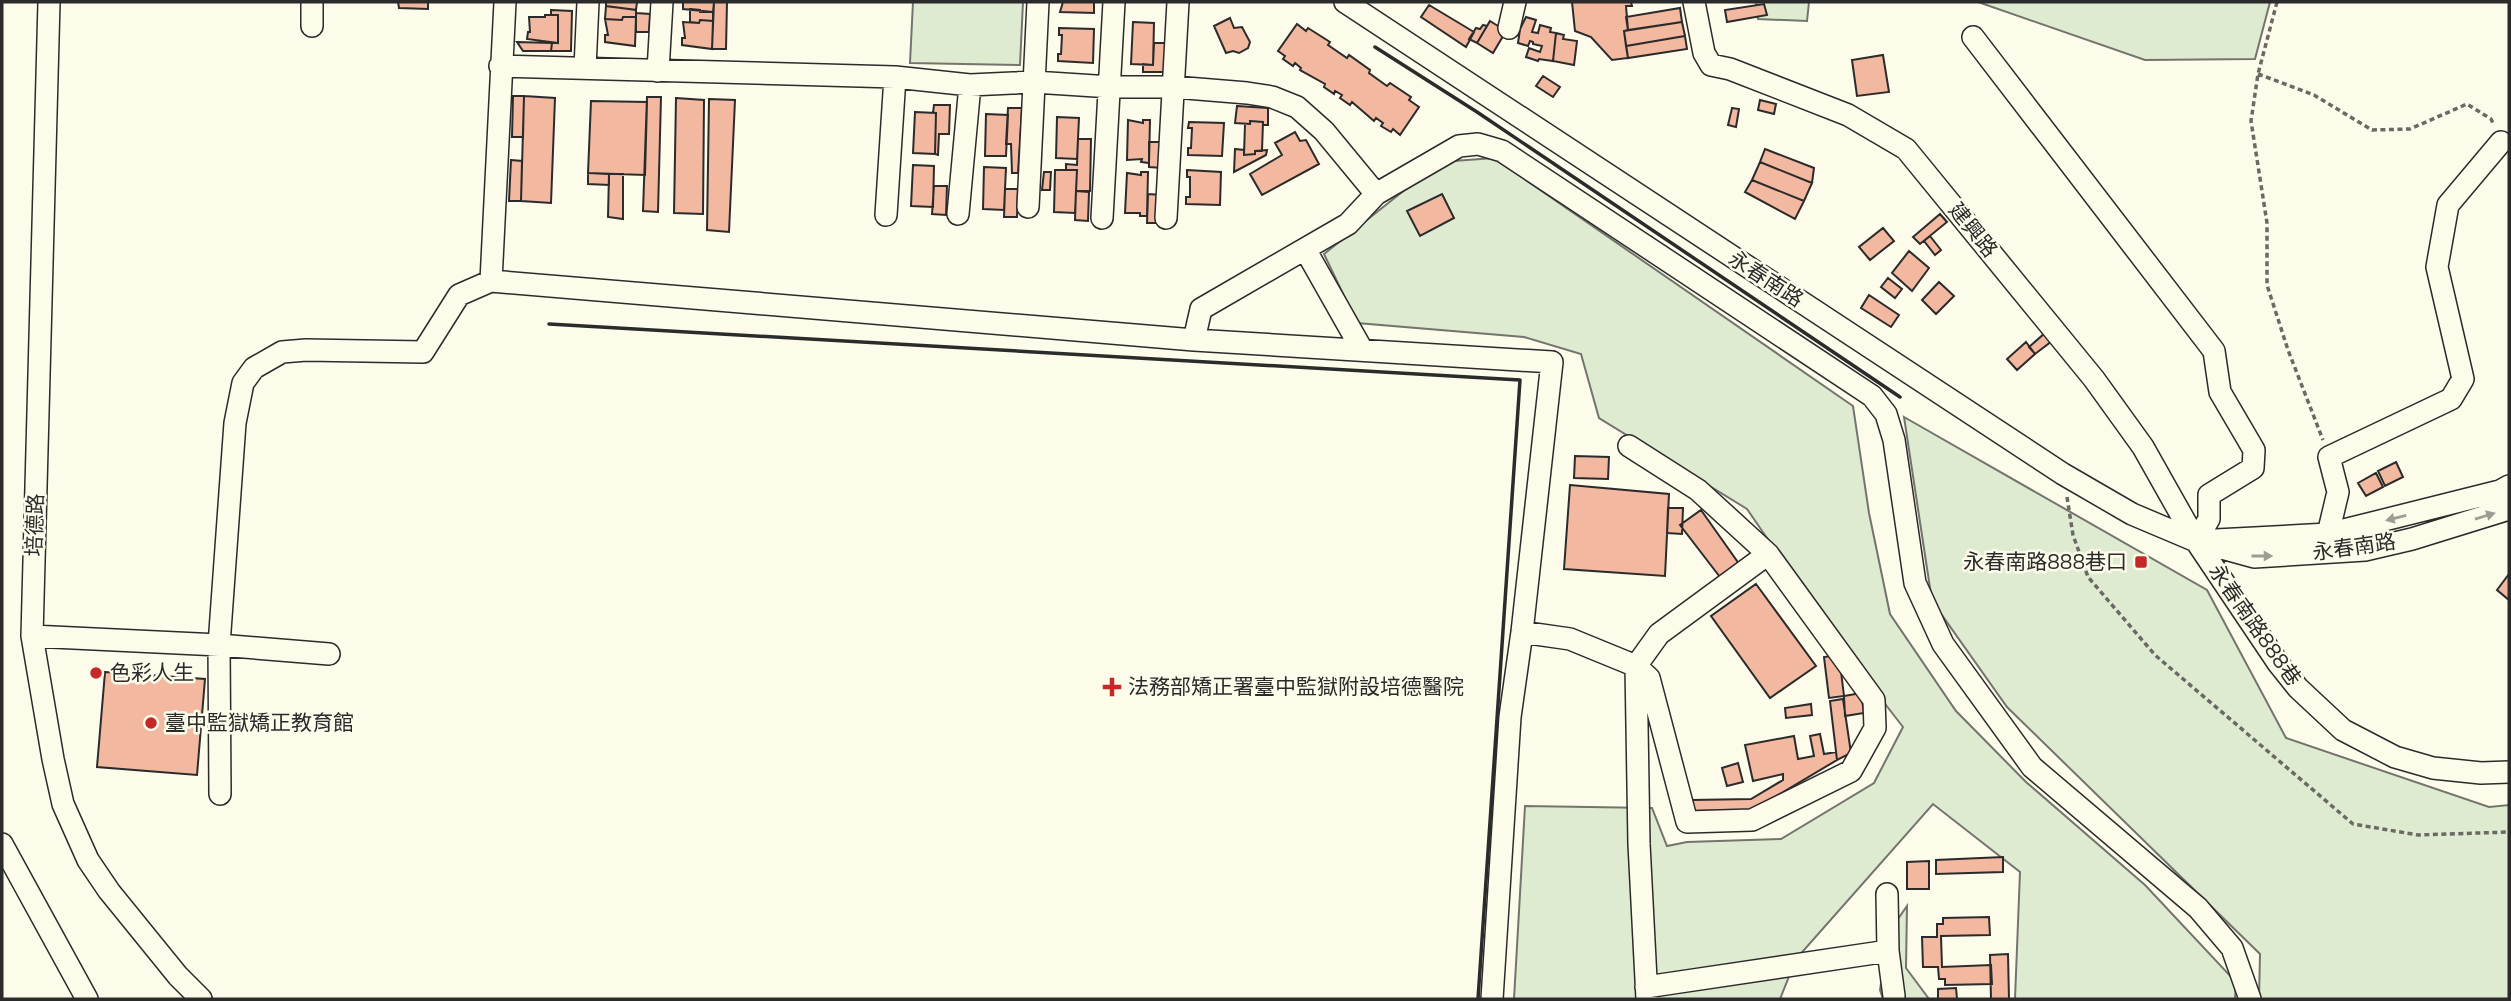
<svg xmlns="http://www.w3.org/2000/svg" width="2511" height="1001" viewBox="0 0 2511 1001" font-family="Mulish,'Noto Sans TC',sans-serif">
	<style>
		.green { fill: #deebd1; stroke: #74746e; stroke-width: 2 }
		.building { fill: #f2b8a0; stroke: #2b2b2b; stroke-width: 2 }
		.lines { fill: none; stroke-linecap: round; stroke-linejoin: round }
		.minor-casing { stroke: #2b2b2b; stroke-width: 24 }
		.path { stroke: #6a6964; stroke-width: 3.5; stroke-dasharray: 5 3.5; stroke-linecap: butt }
		.minor { stroke: #fdfbea; stroke-width: 21 }
		.wall { stroke: #2b2b2b; stroke-width: 3.5 }
		.oneway { fill: #9e9d94 }
		.poi-dot { fill: #c62828; stroke: #fdfbea; stroke-width: 2.5 }
		.labels { text-anchor: middle; stroke-width: 5; stroke-linejoin: round; paint-order: stroke }
		.street-label { font-size: 21px; fill: #2b2b2b; stroke: #fdfbea }
		.poi-label { font-size: 21px; fill: #2b2b2b; stroke: #fdfbea; text-anchor: start }
	</style>
	<rect width="100%" height="100%" fill="#fdfbea"/>
	<path class="green" d="M913,2H1023L1020,65L910,63Z
		M1756,2H1809L1807,21L1758,19Z
		M1978,2H2270L2255,59L2145,60Z
		M1494,158L1853,406L1869,513L1890,614L1956,711L2026,782L2145,885L2236,982L2235,999H2015L2020,872L1933,804L1796,959L1780,999H1514L1525,806L1652,808L1667,846L1687,842L1781,839L1874,783L1903,727L1848,656L1747,509L1599,418L1581,354L1524,337L1357,323L1324,254L1440,162Z
		M1904,417L2207,590L2286,738L2489,807L2509,805V999H2259L2260,954L2007,707L1932,601Z
		M1907,906L1906,968L1929,999H1883L1880,990L1889,932Z"/>
	<path class="building" d="M398,2H428V9L399,8Z
		M606,2H637L636,10L606,6Z
		M683,2H714L713,12L683,9Z
		M714,2H727L726,49H712Z
		M1063,2H1094V13L1060,12Z
		M1572,2H1631L1632,6H1626L1628,30L1624,31L1628,58L1612,60L1591,37L1575,31Z
		M1764,4L1767,15L1727,22L1725,10Z
		M1429,5L1474,32L1466,47L1421,17Z
		M606,6L636,10V17H623L622,20L605,19Z
		M1680,8L1682,22L1628,30L1626,17Z
		M690,9L700,10V12H713V21L700,20L699,23L690,22Z
		M551,10L572,11L571,51H551L552,43H558V15H551Z
		M636,13L650,14L649,32H636Z
		M545,15H558V43L527,39L528,32H530L529,17H545Z
		M623,17H636L635,46L605,42V35H608L605,19L622,20Z
		M1526,17L1536,20L1532,32L1538,33L1540,25L1551,28L1550,32L1556,33L1553,61L1539,59L1538,61L1526,57L1529,48L1540,52L1542,46L1533,44V42L1530,41L1528,46L1518,43L1520,29Z
		M1230,18L1234,28L1242,27L1250,42L1248,48L1239,53L1233,51L1226,53L1214,26Z
		M700,20L713,21L712,49L682,45V38H685L683,22L699,23Z
		M1490,21L1506,31L1493,53L1477,43Z
		M1133,22L1154,23L1153,65L1131,64Z
		M1682,22L1685,36L1626,46L1624,31Z
		M1297,24L1306,31L1308,28L1330,42L1328,45L1347,58L1349,55L1370,70L1369,73L1387,86L1390,83L1411,97L1409,100L1419,107L1400,135L1393,129L1391,132L1381,126L1383,123L1376,118L1374,121L1352,102L1350,105L1340,98L1342,95L1335,91L1334,94L1324,87L1325,84L1300,70L1301,68L1295,63L1293,66L1283,59L1285,56L1278,51Z
		M1483,25L1487,26L1477,43L1469,39L1476,28L1480,29Z
		M1059,28L1094,29L1093,63L1058,61V54H1061L1062,35H1059Z
		M1556,33L1564,35L1563,39L1577,41L1574,65L1553,61Z
		M1685,36L1687,49L1628,58L1626,46Z
		M517,42L552,43L551,51H523Z
		M1154,43H1167L1166,72H1143V64L1153,65Z
		M1883,55L1889,92L1857,96L1852,60Z
		M1543,76L1560,87L1553,97L1536,86Z
		M513,96H524L523,137H512Z
		M524,96L555,98L551,203L521,201Z
		M647,97H661L658,212L643,211Z
		M676,98L704,100L703,214L674,213Z
		M709,99L735,100L729,232L707,230Z
		M1760,100L1776,104L1774,114L1758,110Z
		M591,101L647,102L645,175L588,173Z
		M934,105H950L949,134H939L938,155L935,154L936,113H933Z
		M1237,106L1268,108V125H1263V122L1250,121V124L1235,123Z
		M1008,108H1022L1018,173H1012L1011,144H1006Z
		M1732,108L1739,109L1736,127L1728,125Z
		M915,112L936,113L935,154L913,153Z
		M986,114L1008,115L1006,156H985Z
		M1057,117L1079,118L1077,159L1056,158Z
		M1128,120L1143,123V120H1150L1149,163L1141,162L1142,159L1127,160Z
		M1250,121L1263,122L1262,151H1255V154L1244,155L1245,124H1250Z
		M1189,122L1224,123L1222,156L1188,155V148H1191L1192,128H1188Z
		M1295,132L1300,141L1306,140L1319,164L1262,195L1250,174L1282,155L1275,143Z
		M1078,139H1091L1090,191H1076L1077,170H1066V164L1077,165Z
		M1149,142H1164L1162,168L1149,167Z
		M1235,149L1244,150V155L1255,154V151L1267,150L1266,155L1234,172Z
		M1765,149L1814,168L1812,183L1760,162Z
		M511,160L522,161L521,201H509Z
		M1760,162L1812,183L1804,201L1752,180Z
		M913,165L934,166L933,207L911,206Z
		M984,167L1006,168L1004,210L983,209Z
		M1055,170H1077L1075,213L1054,212Z
		M1187,170L1221,172L1220,205L1186,204V197H1190V177H1187Z
		M1044,172H1051L1050,190H1042Z
		M1141,172H1148L1147,216H1140V213H1125L1127,173L1141,175Z
		M588,173L609,174V185L588,184Z
		M609,174H623V219L608,217Z
		M1752,180L1804,201L1795,219L1745,192Z
		M934,186H947L946,215L932,214Z
		M1005,189H1018L1017,217H1004Z
		M1076,191L1089,192L1088,221L1075,220Z
		M1148,194L1161,195L1160,223H1147Z
		M1442,194L1454,218L1420,236L1407,211Z
		M1940,214L1947,222L1920,244L1913,237Z
		M1883,228L1894,241L1870,260L1859,247Z
		M1930,236L1941,250L1935,255L1924,241Z
		M1909,251L1929,268L1912,291L1892,273Z
		M1888,278L1902,289L1895,298L1881,287Z
		M1939,282L1954,296L1936,314L1922,300Z
		M1869,295L1899,315L1891,327L1861,308Z
		M2045,333L2052,341L2035,354L2029,347Z
		M2026,342L2035,354L2017,370L2007,359Z
		M1575,456L1609,457L1608,479L1574,478Z
		M2396,462L2403,477L2385,486L2378,471Z
		M2376,473L2383,487L2366,496L2358,483Z
		M1570,485L1669,494L1665,576L1564,569Z
		M1668,508H1683L1682,534L1667,533Z
		M1701,510L1742,568L1723,581L1680,525Z
		M2509,574V600L2497,590Z
		M1756,584L1816,666L1770,698L1711,616Z
		M1839,655L1844,696L1829,698L1824,657Z
		M105,672L205,679L197,775L97,767Z
		M1861,693L1864,713L1845,716L1844,696Z
		M1843,699L1851,753L1837,760L1830,701Z
		M1811,704L1812,715L1786,718L1785,708Z
		M1820,734L1824,754L1836,752L1837,760L1753,810L1694,811L1692,800L1751,799L1783,780V774L1753,781L1745,745L1794,736L1798,759L1814,756L1810,736Z
		M1738,763L1743,782L1727,786L1722,768Z
		M2003,857V872L1936,874V860Z
		M1929,861V889H1907V862Z
		M1989,917L1990,935L1941,936L1942,967L1991,965L1992,984L1945,985V979H1939L1938,967H1923L1922,937H1937V924H1943V918Z
		M2008,954L2009,999H1991L1990,955Z
		M1956,988L1957,999H1938V989Z"/>
	<g class="lines">
		<defs>
			<path id="minor" d="M49,2L32,636L53,759L63,804L88,860L109,891L178,976L201,999
				M1345,2L2063,474L2132,514L2196,541L2254,557L2365,550L2412,539L2509,509
				M1694,2L1704,53L1711,65L1730,69L1848,115L1906,149L2094,379L2143,447L2196,541L2278,663L2298,688L2343,730L2395,757L2433,768L2481,773L2509,772
				M312,26V2
				M1509,28L1515,2
				M1973,37L2214,351L2220,392L2254,450L2253,468L2209,495V519L2196,541
				M500,66L895,77L970,85L1034,82L1111,87H1174L1247,93L1272,97L1297,107L1324,131L1376,194
				M585,68L588,2
				M658,71L662,2
				M1028,207L1038,2
				M958,214L970,85
				M886,215L895,77
				M1102,218L1114,2
				M1166,218L1178,2
				M1305,249L1361,348
				M491,281L505,2
				M1194,340L1552,362L1522,632L1510,717L1492,999
				M2328,534L2338,492L2329,457L2451,399L2463,379L2437,267L2448,205L2501,142
				M2216,540L2328,534L2500,491L2509,486
				M1522,632L1570,639L1636,666L1649,678L1687,822L1752,820L1851,771L1875,728L1874,700L1768,554L1698,490L1629,446
				M32,636L219,645L329,654
				M220,794L219,645L235,423L243,383L254,368L282,352L306,350L423,352L459,295L491,281L1194,340L1201,309L1348,224L1376,194L1459,146L1478,144L1502,151L1872,396L1886,414L1894,440L1915,583L1943,644L2032,767L2198,908L2232,948L2250,999
				M2,844L87,999
				M1887,894L1888,951L1894,996
				M1646,987L1888,951
				M1647,999L1639,844L1636,666L1659,634L1768,554"/>
		</defs>
		<use href="#minor" class="minor-casing"/>
		<path class="path" d="M2277,2L2258,74L2251,121L2267,223V285L2288,350L2323,440
			M2258,74L2314,95L2372,130L2410,129L2467,104L2491,119L2494,125
			M2067,497L2073,535L2088,577L2155,655L2353,824L2418,835L2509,832"/>
		<use href="#minor" class="minor"/>
		<path class="wall" d="M1375,47L1477,112L1900,397
			M549,324L1520,380L1478,999"/>
	</g>
	<defs><path id="oneway-solid" d="M-6-.8H1V-3.2L6.5 0L1 3.2V.8H-6Z" transform="scale(1.75)"/></defs>
	<g class="oneway">
		<use href="#oneway-solid" transform="translate(2485 516) rotate(-17)"/>
		<use href="#oneway-solid" transform="translate(2396 518) rotate(166)"/>
		<use href="#oneway-solid" transform="translate(2262 556)"/>
	</g>
	<g class="poi-dot">
		<rect x="2134" y="555" width="14" height="14" rx="3.5"/>
		<circle cx="96" cy="673" r="7"/>
		<path d="M1108.5 676.5h7v7h7v7h-7v7h-7v-7h-7v-7h7z"/>
		<circle cx="151" cy="723" r="7"/>
	</g>
	<g class="labels">
		<g class="street-label">
			<text transform="translate(1973 230) rotate(51)" y="7">建興路</text>
			<text transform="translate(1766 279) rotate(33)" y="7">永春南路</text>
			<text transform="translate(35 525) rotate(-88)" y="7">培德路</text>
			<text transform="translate(2354 547) rotate(-8)" y="7">永春南路</text>
			<text transform="translate(2255 625) rotate(55)" y="7">永春南路888巷</text>
		</g>
		<g class="poi-label">
			<text x="2127" y="569" text-anchor="end">永春南路888巷口</text>
			<text x="110" y="680">色彩人生</text>
			<text x="1128" y="694">法務部矯正署臺中監獄附設培德醫院</text>
			<text x="165" y="730">臺中監獄矯正教育館</text>
		</g>
	</g>
	<rect width="2511" height="1001" fill="none" stroke="#2b2b2b" stroke-width="7"/>
</svg>
